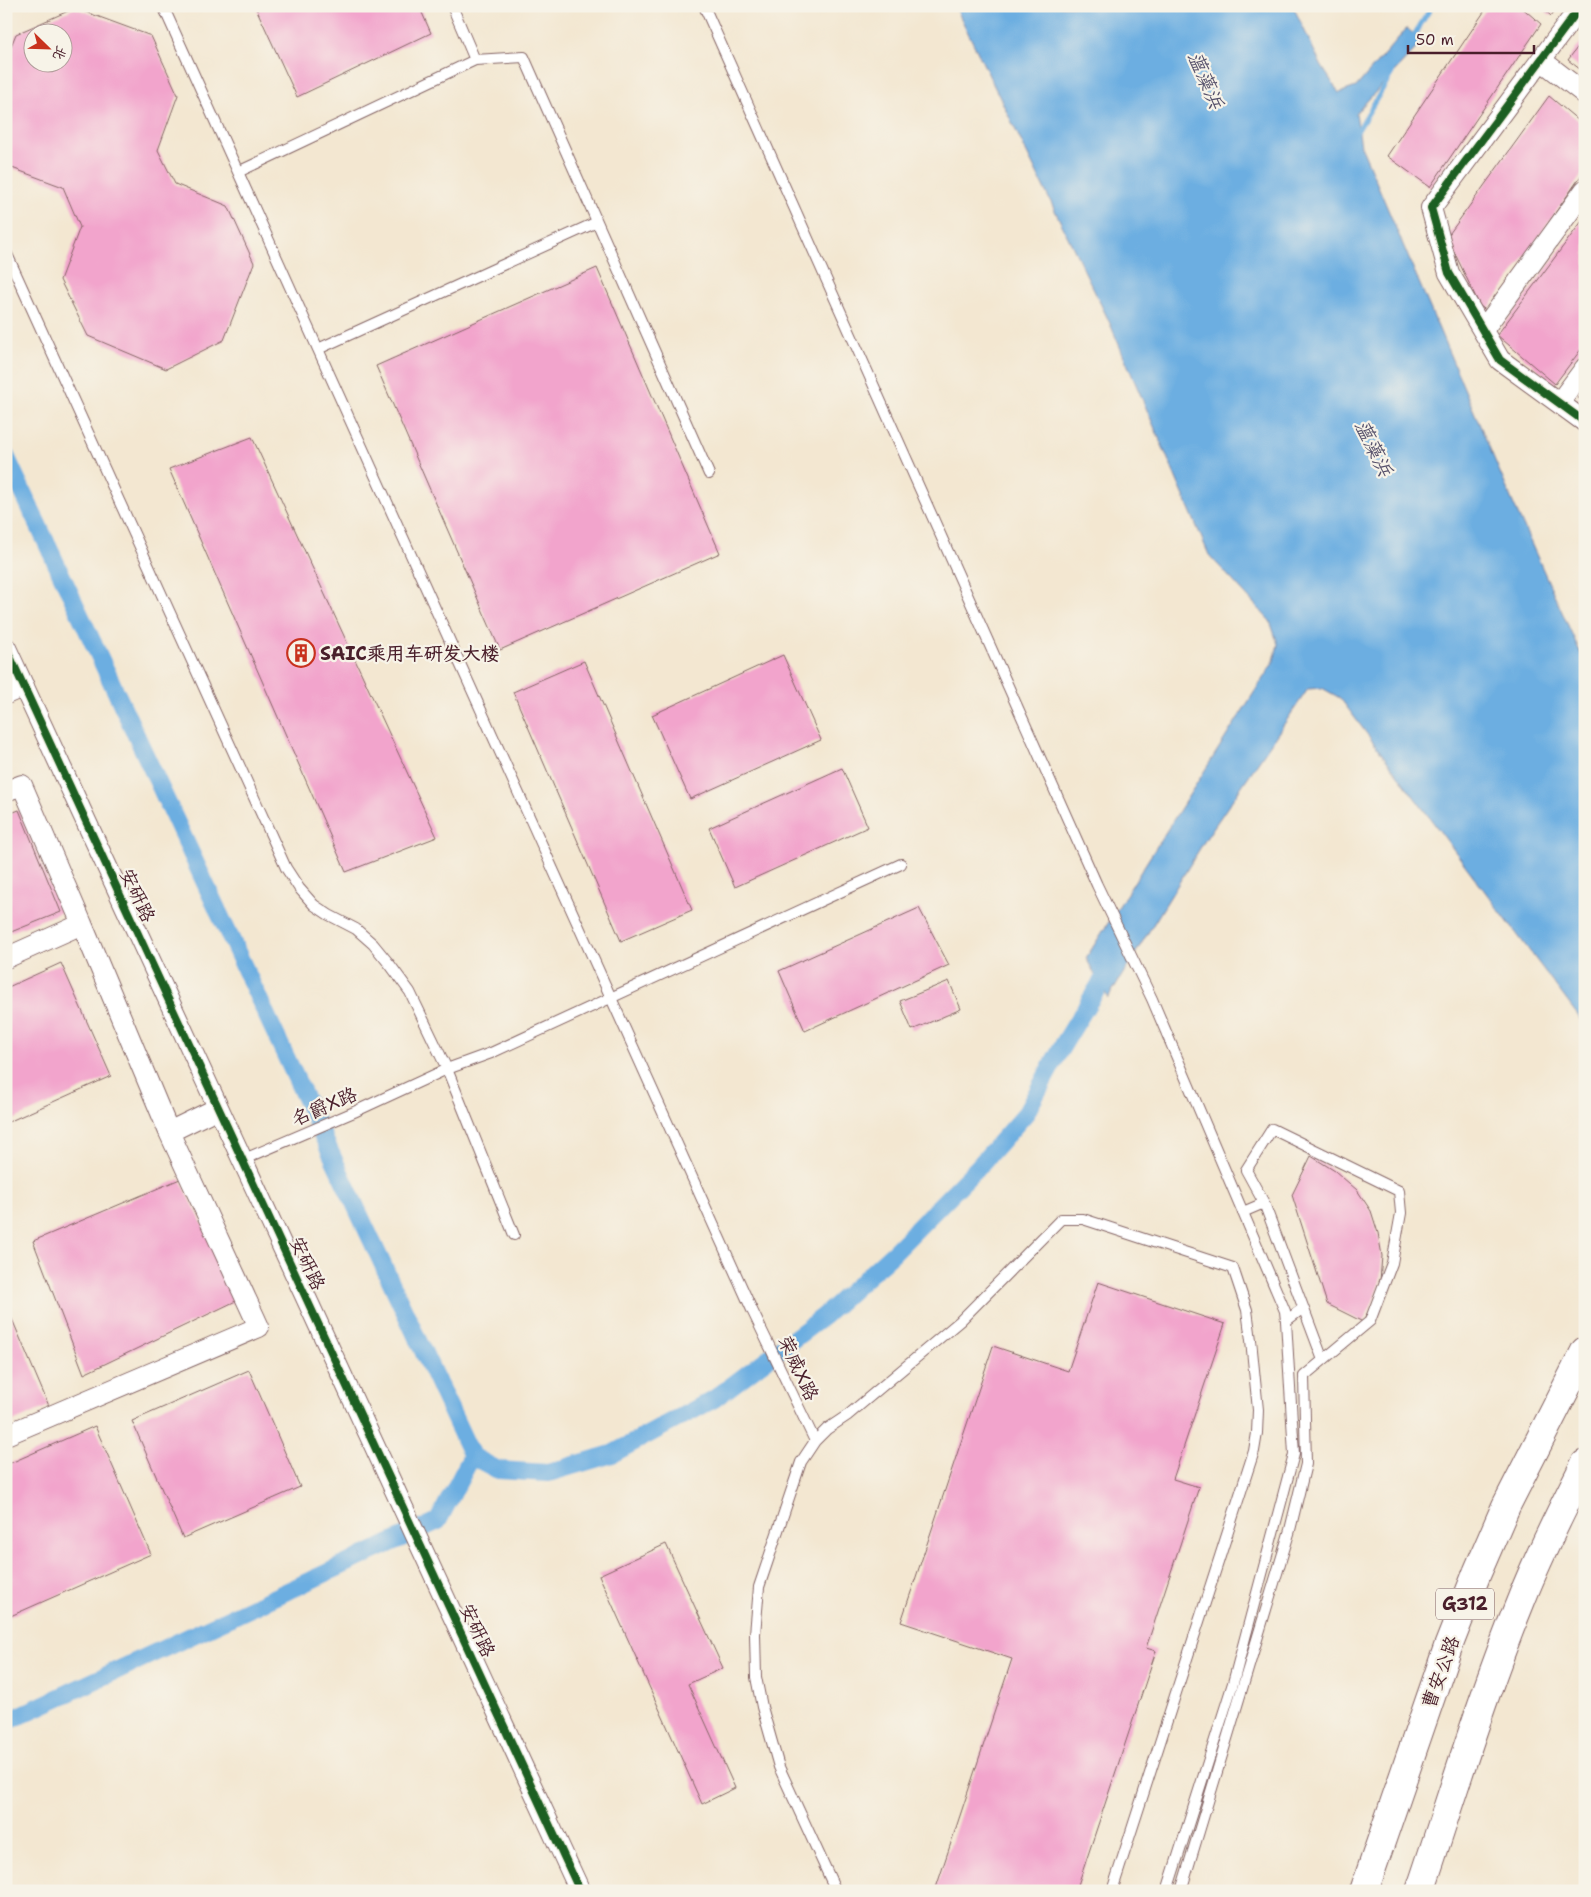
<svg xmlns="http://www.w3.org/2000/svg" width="1591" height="1897" viewBox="0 0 1591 1897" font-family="'Shantell Sans','LXGW WenKai TC',sans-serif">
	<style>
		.water { fill: #6caee1; stroke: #5b6686 }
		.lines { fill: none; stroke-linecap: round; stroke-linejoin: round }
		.stream { stroke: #6caee1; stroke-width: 5 }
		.canal { stroke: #6caee1; stroke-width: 18 }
		.building { fill: #f2a4cc; fill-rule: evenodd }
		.lane-casing { stroke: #856565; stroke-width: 12 }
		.street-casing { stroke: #856565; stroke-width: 22 }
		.highway-casing { stroke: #856565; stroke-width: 30 }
		.lane { stroke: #fff; stroke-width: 10 }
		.street { stroke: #fff; stroke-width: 20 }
		.highway { stroke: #fff; stroke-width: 28 }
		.cycleway-casing { stroke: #f7f3e8; stroke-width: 11 }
		.cycleway { stroke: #1b5e20; stroke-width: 8 }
		.labels { text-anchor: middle; stroke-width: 4.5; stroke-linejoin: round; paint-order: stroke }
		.shield { fill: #f7f3e8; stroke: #7e5f64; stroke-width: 1 }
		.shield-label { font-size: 18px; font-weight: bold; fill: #4a1f2b }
		.poi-label { font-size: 19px; font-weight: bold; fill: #4a1f2b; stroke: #f7f3e8; text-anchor: start }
		.street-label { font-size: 19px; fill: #4a1f2b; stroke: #f7f3e8 }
		.water-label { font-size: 20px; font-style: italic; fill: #56516b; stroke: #f7f3e8 }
	</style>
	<rect width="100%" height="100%" fill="#f7f3e8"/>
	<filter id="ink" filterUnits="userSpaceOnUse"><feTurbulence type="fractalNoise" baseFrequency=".02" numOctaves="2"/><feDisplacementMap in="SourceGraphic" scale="10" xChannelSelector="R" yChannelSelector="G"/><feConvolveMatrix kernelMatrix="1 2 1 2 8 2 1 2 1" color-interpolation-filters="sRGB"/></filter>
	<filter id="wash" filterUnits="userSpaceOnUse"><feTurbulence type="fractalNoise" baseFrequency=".0096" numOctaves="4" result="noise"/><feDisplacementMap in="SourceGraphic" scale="20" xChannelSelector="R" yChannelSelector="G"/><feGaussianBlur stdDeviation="1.12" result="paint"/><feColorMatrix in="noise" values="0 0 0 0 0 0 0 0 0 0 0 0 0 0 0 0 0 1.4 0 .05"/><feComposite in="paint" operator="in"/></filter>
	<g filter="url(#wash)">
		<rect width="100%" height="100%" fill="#f3e7d1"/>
		<path class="water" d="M955,6H1293L1321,65L1339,93L1356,87L1407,28L1422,42L1356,113L1361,146L1513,503L1585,663V1028L1579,1017L1340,698L1322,688L1308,689L1207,837L1108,998L1086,958L1274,661L1278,644L1270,621L1209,555L1108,319Z"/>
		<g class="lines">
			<path class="stream" d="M1411,40L1432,6
				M1355,135L1392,73"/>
			<path class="canal" d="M6,456L472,1456L498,1470L548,1473L612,1454L714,1399L824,1316L894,1252L979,1166L1026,1113L1060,1050L1112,964
				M6,1722L438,1521L472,1456"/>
		</g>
		<g id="blocks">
			<path class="building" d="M255,6H419L431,33L297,97Z
				M1488,6H1520L1541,24L1430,187L1387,156Z
				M1540,6H1558L1551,16Z
				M75,8L151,36L178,95L158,150L175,184L228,206L254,263L224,340L166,369L88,336L60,280L80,227L63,187L12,168L6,157V58L16,34ZM32,32H62V62H32Z
				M1585,37V73L1568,60Z
				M1549,96L1585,126V170L1487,311L1480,306L1447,237Z
				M1585,217V344L1555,384L1497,335Z
				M597,268L720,553L500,650L376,366Z
				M1585,390V404L1578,398Z
				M252,437L437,837L346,872L169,469Z
				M783,655L821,740L690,799L652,715Z
				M584,661L692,910L621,941L513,692Z
				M842,768L868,827L735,887L709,828Z
				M19,810L61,912L6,934V815Z
				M919,908L949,965L805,1031L779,971Z
				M61,963L111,1076L6,1123V988Z
				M949,981L961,1009L912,1030L900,1001Z
				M1311,1156L1335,1171L1357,1190L1371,1211L1378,1233L1382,1256L1380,1281L1372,1304L1363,1322L1327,1304L1292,1195Z
				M180,1179L240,1299L84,1374L33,1241Z
				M1098,1282L1225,1324L1173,1479L1199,1487L1146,1648L1156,1651L1076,1891H935L1012,1659L901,1622L993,1346L1068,1371Z
				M6,1305L49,1406L6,1425Z
				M249,1370L300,1487L183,1538L132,1421Z
				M95,1426L151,1554L6,1618V1465Z
				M666,1544L723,1668L688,1684L735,1788L702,1804L599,1575Z"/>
		</g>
	</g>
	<g filter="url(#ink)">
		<use href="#blocks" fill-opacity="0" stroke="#856565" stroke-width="1"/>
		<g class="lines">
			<defs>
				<path id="lane" d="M163,6L752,1310L815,1441
					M704,6L1097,885L1152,999L1285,1311L1286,1321L1294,1454L1233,1683L1167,1891
					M475,60L524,57L709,474
					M238,172L475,60L452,6
					M6,252L286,868L299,888L314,905L329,915L356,929L373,944L391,966L410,992L447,1069L514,1235
					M318,349L597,222
					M242,1160L354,1112L447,1069L491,1053L901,864
					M1264,1203L1323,1360
					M1286,1321L1303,1308
					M836,1891L779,1767L762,1707L756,1677L755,1634L759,1587L801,1462L815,1441L827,1429L848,1415L960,1321L1061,1219H1083L1233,1268L1247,1310L1251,1340L1258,1410L1257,1433L1254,1451L1112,1891
					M1181,1891L1290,1530L1306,1464L1304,1376L1370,1321L1392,1263L1401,1213L1399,1191L1272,1129L1246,1170L1264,1203L1243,1212"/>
				<path id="street" d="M1581,6L1431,208L1449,273L1500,360L1585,422
					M1541,60L1585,94
					M1483,330L1585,190
					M1559,403L1585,368
					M6,648L580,1891
					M6,694L24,686
					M6,791L22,785L82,924
					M6,958L82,924L169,1132L218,1108
					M6,1435L259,1327L169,1132"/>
				<path id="highway" d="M1364,1891L1448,1647L1477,1573L1506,1506L1585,1351
					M1420,1891C1453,1793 1483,1693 1522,1598C1540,1552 1563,1508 1585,1464"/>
			</defs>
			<use href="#lane" class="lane-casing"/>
			<use href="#street" class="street-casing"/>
			<use href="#highway" class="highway-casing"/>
			<use href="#lane" class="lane"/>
			<use href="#street" class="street"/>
			<use href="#highway" class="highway"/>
			<defs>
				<path id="cycleway" d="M1581,6L1431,208L1449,273L1500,360L1585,422
					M6,648L580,1891"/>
			</defs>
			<use href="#cycleway" class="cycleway-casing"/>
			<use href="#cycleway" class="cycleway"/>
		</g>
	</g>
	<defs>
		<symbol id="building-ring" viewBox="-11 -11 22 22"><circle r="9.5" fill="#f7f3e8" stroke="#c8321e" stroke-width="1.5"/><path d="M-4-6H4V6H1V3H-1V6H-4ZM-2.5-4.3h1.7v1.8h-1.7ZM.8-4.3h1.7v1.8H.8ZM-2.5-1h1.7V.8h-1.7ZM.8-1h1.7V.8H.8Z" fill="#c8321e"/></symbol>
	</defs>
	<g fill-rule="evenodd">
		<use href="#building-ring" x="285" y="637" width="32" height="32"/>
	</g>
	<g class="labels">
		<rect class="shield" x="1436" y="1588.5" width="58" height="31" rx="4"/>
		<g class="shield-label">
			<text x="1465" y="1610">G312</text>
		</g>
		<g class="poi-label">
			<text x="320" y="660">SAIC乘用车研发大楼</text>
		</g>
		<g class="street-label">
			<text transform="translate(138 895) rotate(65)" y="7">安研路</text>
			<text transform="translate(324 1106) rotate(-23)" y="7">名爵X路</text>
			<text transform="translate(308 1263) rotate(65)" y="7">安研路</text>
			<text transform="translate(799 1368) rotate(65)" y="7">荣威X路</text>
			<text transform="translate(478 1630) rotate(65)" y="7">安研路</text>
			<text transform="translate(1440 1672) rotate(-70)" y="7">曹安公路</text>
		</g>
		<g class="water-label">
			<text transform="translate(1206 80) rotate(67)" y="7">蕰藻浜</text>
			<text transform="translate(1374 448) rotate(64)" y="7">蕰藻浜</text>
		</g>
	</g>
	<rect width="1591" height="1897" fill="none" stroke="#f7f3e8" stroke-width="25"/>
	<g transform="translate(48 48) rotate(113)"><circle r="24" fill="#f7f3e8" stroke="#b29e9c"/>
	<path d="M0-4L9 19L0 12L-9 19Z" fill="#c8321e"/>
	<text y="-8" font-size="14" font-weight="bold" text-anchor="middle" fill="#4a1f2b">北</text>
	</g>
	<path d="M1408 45v8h126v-8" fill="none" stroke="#4a1f2b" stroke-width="2.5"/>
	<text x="1416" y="45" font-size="15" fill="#4a1f2b" stroke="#f7f3e8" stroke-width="4" paint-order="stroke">50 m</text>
</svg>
